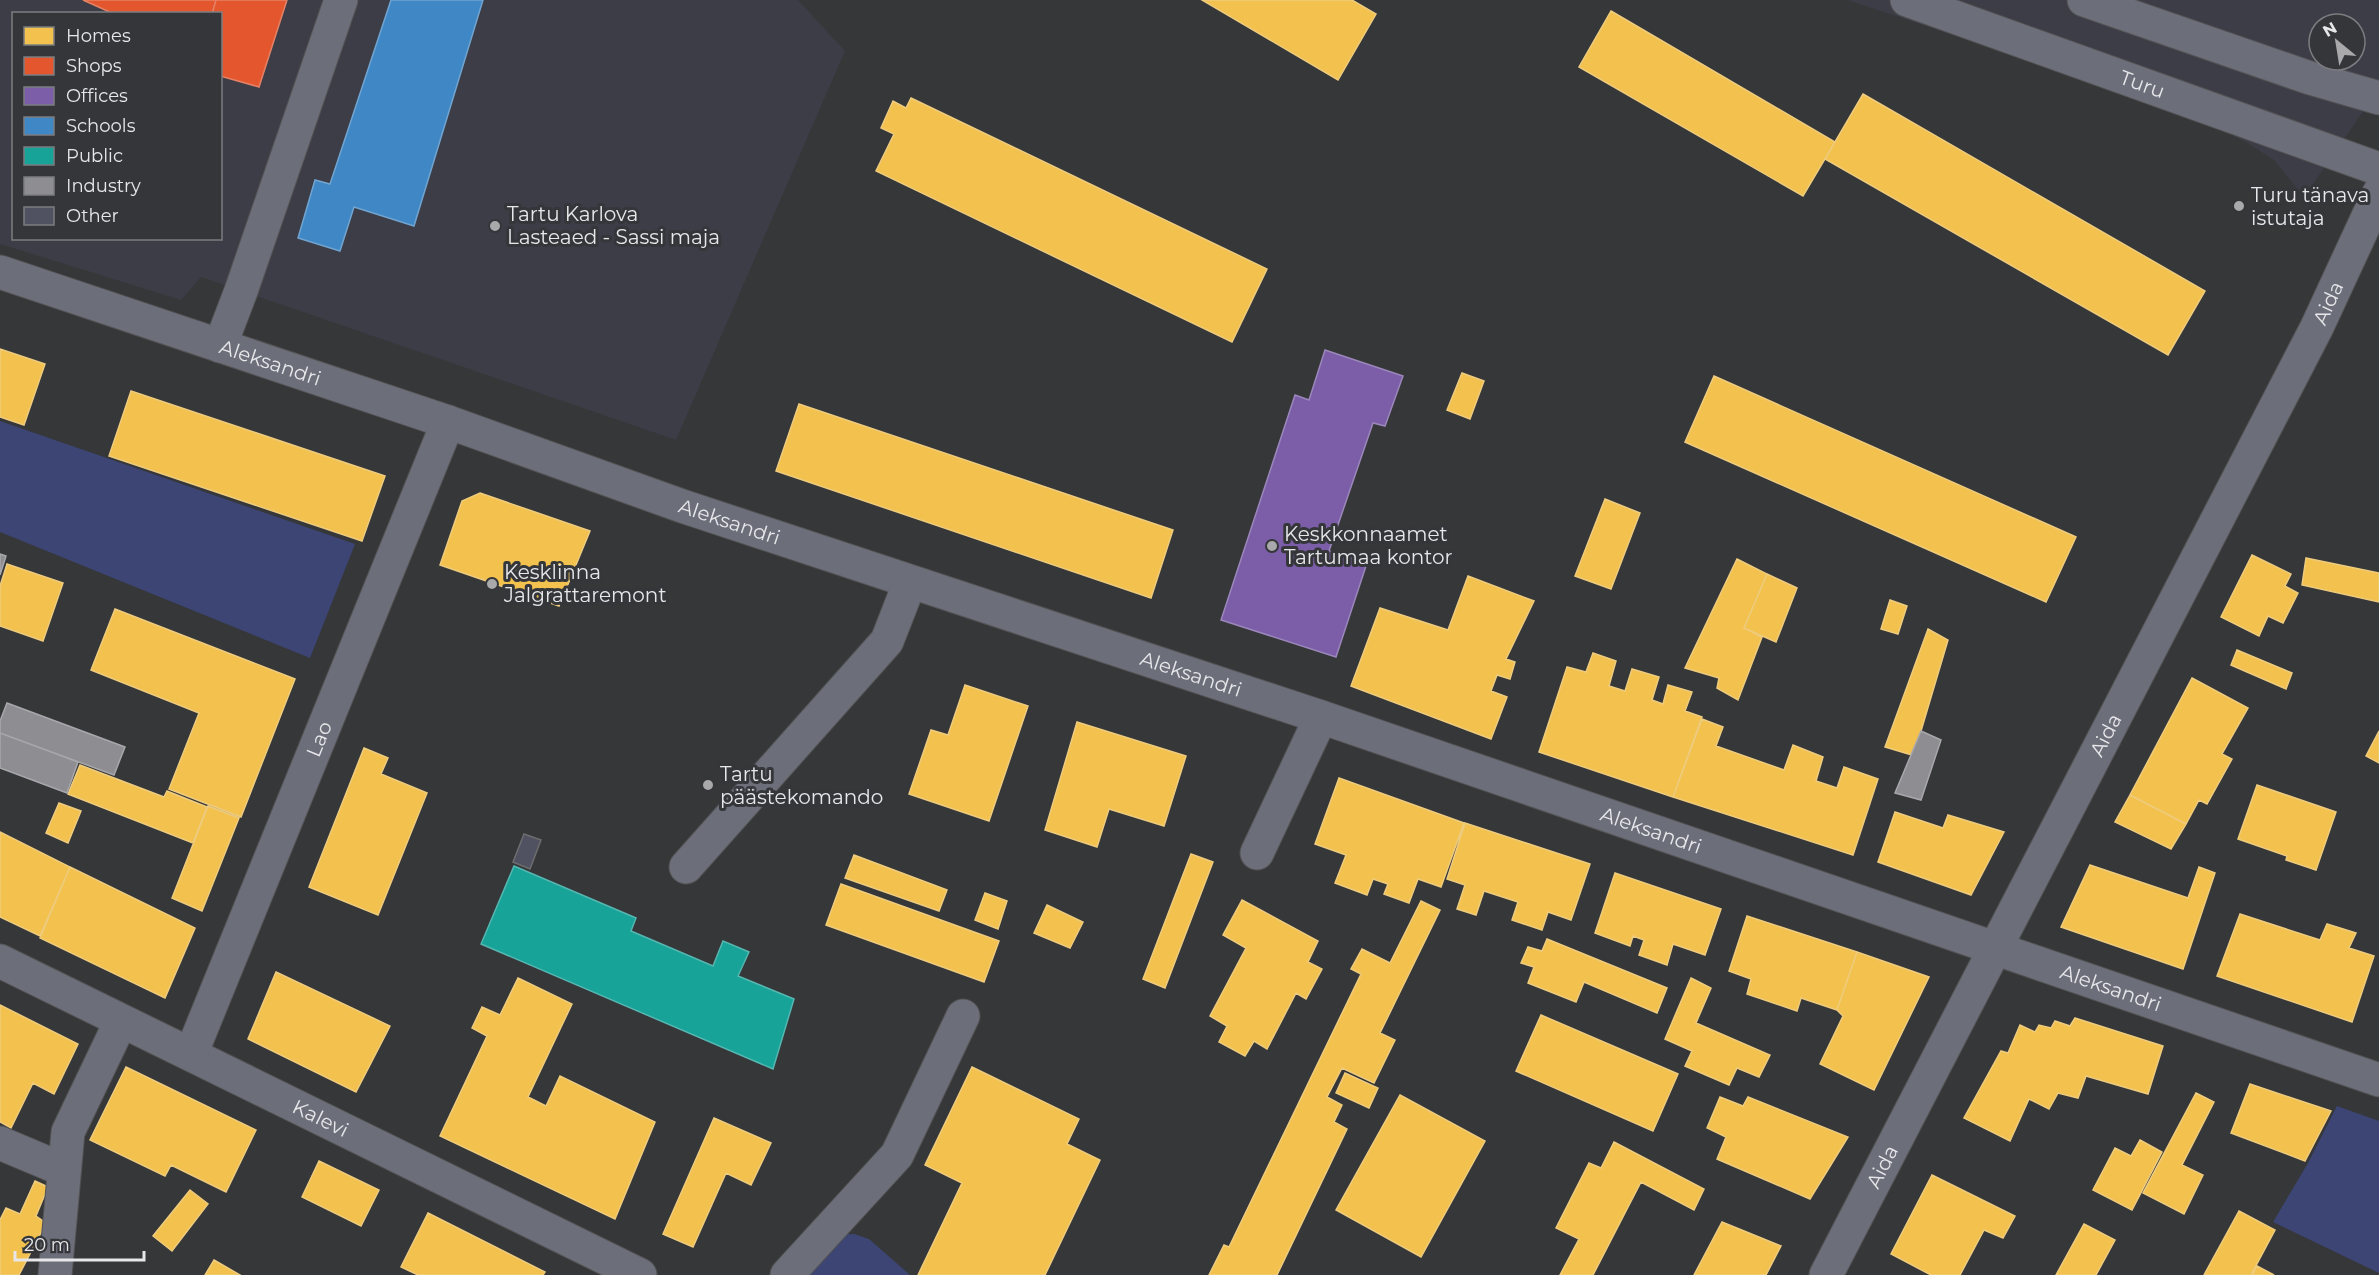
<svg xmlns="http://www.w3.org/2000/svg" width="2379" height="1275" viewBox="0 0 2379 1275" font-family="Montserrat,sans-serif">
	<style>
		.built { fill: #3c3d46; fill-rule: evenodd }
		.green { fill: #3d4574 }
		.homes { fill: #f2c14e; stroke: #efcc7d; stroke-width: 1.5 }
		.shops { fill: #e4572e; stroke: #e58266; stroke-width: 1.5 }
		.offices { fill: #7b5ea7; stroke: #9b87bb; stroke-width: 1.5 }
		.schools { fill: #3f88c5; stroke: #71a4d0; stroke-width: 1.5 }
		.public { fill: #17a398; stroke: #55b7b1; stroke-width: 1.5 }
		.industry { fill: #8d8d92; stroke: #a8a8ac; stroke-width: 1.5 }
		.building { fill: #505262; stroke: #6c6d6f; stroke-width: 1.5 }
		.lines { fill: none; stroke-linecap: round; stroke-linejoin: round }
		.minor-casing { stroke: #535354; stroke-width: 35 }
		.major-casing { stroke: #535354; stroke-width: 35 }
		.minor { stroke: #6c6e7a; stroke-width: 33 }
		.major { stroke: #6c6e7a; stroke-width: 33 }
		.poi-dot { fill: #a9a9ac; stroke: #35363a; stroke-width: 2 }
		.labels { text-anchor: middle; stroke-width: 6; stroke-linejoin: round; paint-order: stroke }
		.street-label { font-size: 20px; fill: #e7e7ea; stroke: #35363a }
		.poi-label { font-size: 20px; fill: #e7e7ea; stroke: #35363a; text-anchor: start }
	</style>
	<rect width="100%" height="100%" fill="#363739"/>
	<path class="built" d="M0,0H798L845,51L676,440L201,277L181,300L0,244ZM14,14H220V238H14Z
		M1848,0H2379V85L2369,103L2304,197L2274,160L2244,141L2180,110ZM2319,24H2355V60H2319Z"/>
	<path class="green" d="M0,421L355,544L310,658L0,532Z
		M2337,1106L2379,1121V1273L2273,1222L2308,1163Z
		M854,1234L869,1239L910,1275H809L831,1235Z"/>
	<path class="homes" d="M1202,0H1352L1376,14L1338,80Z
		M1611,11L1835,142L1803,196L1579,67Z
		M1863,94L2205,291L2168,355L1825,159Z
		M911,98L1267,269L1232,342L876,171L894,134L881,128L893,101L906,108Z
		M0,349L45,364L24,425L0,417Z
		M1462,373L1484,381L1470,419L1447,410Z
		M1714,376L2076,537L2046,602L1685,442Z
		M131,391L385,476L362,541L109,456Z
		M799,404L1173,530L1151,598L776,471Z
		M480,493L590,531L559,606L440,565L462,501Z
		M1605,499L1640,513L1611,589L1575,576Z
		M2252,555L2291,574L2285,586L2298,593L2283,623L2268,616L2259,636L2221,617Z
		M2306,558L2379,573V602L2302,585Z
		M1737,559L1767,574L1744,628L1762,637L1738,700L1717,688L1719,678L1685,668Z
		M7,564L63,583L43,641L0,626V586Z
		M1767,574L1797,588L1776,642L1744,628Z
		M1468,576L1534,601L1506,659L1515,662L1510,679L1497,675L1491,691L1507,697L1491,739L1351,686L1380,608L1448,630Z
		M1890,600L1907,606L1898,634L1881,629Z
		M115,609L295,679L241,817L169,789L199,713L91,670Z
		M1928,629L1948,640L1921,731L1912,755L1885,747Z
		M2237,650L2292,673L2286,689L2231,665Z
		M1593,653L1616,661L1609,686L1625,691L1632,669L1659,677L1652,700L1663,704L1668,685L1692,692L1685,711L1702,717L1673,797L1539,752L1567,667L1586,672Z
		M2192,678L2248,708L2222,754L2232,759L2207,804L2199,800L2186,824L2130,795Z
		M965,685L1028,706L989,821L909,794L931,730L948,735Z
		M1702,719L1723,727L1716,746L1784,770L1793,745L1823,757L1816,781L1837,788L1844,767L1878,779L1853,855L1673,797Z
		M1077,722L1186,756L1164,826L1109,809L1097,847L1045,830Z
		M2379,731V763L2366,756Z
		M364,748L388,758L381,774L427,793L378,915L309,887Z
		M80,765L164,797L167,791L207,807L193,843L68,794Z
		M1339,778L1464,823L1441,887L1418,879L1409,903L1384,894L1388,884L1373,879L1367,895L1335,883L1346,855L1315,844Z
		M2257,785L2336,812L2316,870L2286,860L2287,856L2238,839Z
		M2130,795L2186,824L2171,849L2115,822Z
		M59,803L81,811L68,843L46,833Z
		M208,806L239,818L202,911L172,898Z
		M1895,812L1943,828L1948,815L2004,832L1971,895L1878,862Z
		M1465,823L1590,864L1571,920L1548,912L1542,930L1512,920L1518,902L1484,891L1476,915L1457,909L1465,885L1447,879Z
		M0,832L70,867L40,936L0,917Z
		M1191,854L1213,862L1165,988L1143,979Z
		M854,855L947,890L939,911L845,878Z
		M2090,865L2188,898L2199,867L2215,873L2183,969L2061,927Z
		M70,867L195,928L165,998L40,938Z
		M1615,873L1721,909L1705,955L1673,944L1667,965L1639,955L1644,940L1633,936L1630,946L1595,933Z
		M841,884L999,941L984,982L826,925Z
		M985,893L1007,901L998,929L975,920Z
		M1242,900L1318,941L1308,962L1322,969L1306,999L1296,993L1267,1049L1254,1041L1245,1056L1219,1042L1227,1026L1210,1016L1246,948L1223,935Z
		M1421,901L1440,910L1380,1033L1395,1040L1374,1083L1342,1068L1327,1097L1342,1105L1334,1122L1347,1129L1277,1275H1209L1224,1245L1229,1247L1361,974L1351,969L1362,949L1390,963Z
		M1047,905L1083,922L1070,948L1034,933Z
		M2240,914L2320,940L2327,924L2356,933L2349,948L2374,956L2352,1022L2217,976Z
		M1747,916L1857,952L1837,1010L1801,998L1797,1011L1747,994L1751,979L1729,971Z
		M1547,939L1667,988L1657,1013L1584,982L1576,1002L1528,983L1534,967L1521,963L1528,947L1542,951Z
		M1857,952L1929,977L1874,1090L1820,1064L1843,1016L1837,1010Z
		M276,972L390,1026L356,1092L248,1039Z
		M518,978L572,1004L528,1097L546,1106L560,1076L655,1122L615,1219L440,1136L487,1036L472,1028L482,1007L500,1015Z
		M1691,978L1711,988L1696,1023L1770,1055L1759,1077L1737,1068L1729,1085L1685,1066L1692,1051L1665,1039Z
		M0,1005L78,1044L54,1094L33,1083L11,1128L0,1122Z
		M1541,1015L1678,1074L1653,1131L1516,1071Z
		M2075,1018L2163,1046L2148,1094L2086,1076L2078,1098L2058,1093L2049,1109L2029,1099L2010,1141L1964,1118L2001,1051L2008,1053L2020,1025L2035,1032L2039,1025L2051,1028L2055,1021L2070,1026Z
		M126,1067L256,1130L226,1192L171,1165L165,1176L90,1140Z
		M972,1067L1079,1119L1067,1144L1100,1160L1045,1275H918L962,1183L925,1165Z
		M1345,1073L1378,1088L1369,1108L1336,1093Z
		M2250,1084L2331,1111L2305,1161L2231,1133Z
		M2196,1093L2214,1102L2182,1165L2203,1175L2184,1214L2143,1193Z
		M1400,1095L1485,1141L1421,1257L1336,1210Z
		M1720,1097L1743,1106L1748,1097L1848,1137L1810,1199L1717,1159L1726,1137L1707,1128Z
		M714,1118L771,1143L751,1185L726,1173L693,1247L663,1234Z
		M2140,1140L2162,1152L2132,1210L2093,1190L2115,1148L2131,1156Z
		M1614,1142L1704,1189L1694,1210L1641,1182L1593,1275H1560L1579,1239L1556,1228L1589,1163L1601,1168Z
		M319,1161L379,1190L361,1226L302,1197Z
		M1932,1175L2015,1216L2003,1238L1984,1230L1960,1275H1931L1891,1254Z
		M35,1181L48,1187L36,1216L46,1223L19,1275H0V1220L6,1208L20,1214Z
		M190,1190L208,1204L172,1251L153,1236Z
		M2239,1211L2275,1230L2251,1275H2204Z
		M428,1213L545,1272L543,1275H418L401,1267Z
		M1722,1222L1781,1246L1766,1275H1694Z
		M2084,1224L2115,1240L2096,1275H2056Z
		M214,1260L240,1275H205Z
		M2257,1266L2274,1275H2252Z"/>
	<path class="shops" d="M83,0H216L212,14H114Z
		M216,0H287L259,87L220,76V14H212Z"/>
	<path class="offices" d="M1325,350L1403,376L1385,426L1373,423L1329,551L1367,563L1336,657L1221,620L1295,395L1309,400Z"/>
	<path class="schools" d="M391,0H483L414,226L354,207L340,251L298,238L315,180L330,184Z"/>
	<path class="public" d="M514,866L636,918L631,931L713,966L723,941L749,952L738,976L794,999L773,1069L481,944Z"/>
	<path class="industry" d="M0,554L6,556L0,575Z
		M7,703L125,747L114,775L0,733V721Z
		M1921,731L1941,740L1921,800L1895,793Z
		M0,733L78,762L67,793L0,768Z"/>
	<path class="building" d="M524,834L541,840L530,869L513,862Z"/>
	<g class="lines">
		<defs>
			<g id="minor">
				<path id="s1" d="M0,272L448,422L682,506L1321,717L2379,1080"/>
				<path d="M220,346L241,291L341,0"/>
				<path d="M1257,853L1321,717"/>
				<path d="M686,867L887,641L910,582"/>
				<path id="s2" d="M0,961L640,1275"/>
				<path id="s3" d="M191,1054L448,422"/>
				<path d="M0,1143L64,1170"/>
				<path d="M55,1275L68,1132L121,1021"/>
				<path d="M787,1275L897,1155L963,1016"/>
				<path id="s4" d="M1826,1275L2317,327L2379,193"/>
			</g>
			<g id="major">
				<path id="s5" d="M1907,0L2379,169"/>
				<path d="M2084,0L2310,78L2379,98"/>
			</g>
		</defs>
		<use href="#minor" class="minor-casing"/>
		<use href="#major" class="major-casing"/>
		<use href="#minor" class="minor"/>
		<use href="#major" class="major"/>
	</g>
	<g class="poi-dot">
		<circle cx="2239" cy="206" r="6"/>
		<circle cx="495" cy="226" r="6"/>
		<circle cx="1272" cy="546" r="6"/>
		<circle cx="492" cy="584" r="6"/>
		<circle cx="708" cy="785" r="6"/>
	</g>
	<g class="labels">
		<g class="street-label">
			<text dy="7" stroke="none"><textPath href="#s5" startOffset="250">Turu</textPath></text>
			<text dy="7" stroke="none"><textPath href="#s4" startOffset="1094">Aida</textPath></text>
			<text dy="7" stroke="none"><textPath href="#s1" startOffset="285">Aleksandri</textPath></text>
			<text dy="7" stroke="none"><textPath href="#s1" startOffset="771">Aleksandri</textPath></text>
			<text dy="7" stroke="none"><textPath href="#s1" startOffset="1257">Aleksandri</textPath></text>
			<text dy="7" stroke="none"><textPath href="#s4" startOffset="608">Aida</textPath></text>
			<text dy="7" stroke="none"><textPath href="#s3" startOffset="340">Lao</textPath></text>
			<text dy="7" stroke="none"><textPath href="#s1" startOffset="1743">Aleksandri</textPath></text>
			<text dy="7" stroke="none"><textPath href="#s1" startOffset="2229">Aleksandri</textPath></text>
			<text dy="7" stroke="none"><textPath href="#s2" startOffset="357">Kalevi</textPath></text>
			<text dy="7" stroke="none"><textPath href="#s4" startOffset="122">Aida</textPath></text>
		</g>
		<g class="poi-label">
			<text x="2251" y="202">Turu tänava<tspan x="2251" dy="23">istutaja</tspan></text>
			<text x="507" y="221">Tartu Karlova<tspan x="507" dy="23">Lasteaed - Sassi maja</tspan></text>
			<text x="1284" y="541">Keskkonnaamet<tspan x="1284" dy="23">Tartumaa kontor</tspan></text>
			<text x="504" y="579">Kesklinna<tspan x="504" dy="23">Jalgrattaremont</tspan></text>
			<text x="720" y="781">Tartu<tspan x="720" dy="23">päästekomando</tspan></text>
		</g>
	</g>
	<rect x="12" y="12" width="210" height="228" fill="#35363a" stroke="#7c7d80" stroke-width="1.5"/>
	<rect x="24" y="27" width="30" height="18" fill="#f2c14e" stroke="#7c7d80" stroke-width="1.5"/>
	<text x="66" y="42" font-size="18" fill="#e7e7ea">Homes</text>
	<rect x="24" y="57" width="30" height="18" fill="#e4572e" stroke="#7c7d80" stroke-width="1.5"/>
	<text x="66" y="72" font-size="18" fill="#e7e7ea">Shops</text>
	<rect x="24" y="87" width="30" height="18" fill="#7b5ea7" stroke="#7c7d80" stroke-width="1.5"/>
	<text x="66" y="102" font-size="18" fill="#e7e7ea">Offices</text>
	<rect x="24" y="117" width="30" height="18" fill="#3f88c5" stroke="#7c7d80" stroke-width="1.5"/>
	<text x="66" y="132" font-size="18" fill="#e7e7ea">Schools</text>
	<rect x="24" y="147" width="30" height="18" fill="#17a398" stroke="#7c7d80" stroke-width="1.5"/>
	<text x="66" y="162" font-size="18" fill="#e7e7ea">Public</text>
	<rect x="24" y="177" width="30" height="18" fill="#8d8d92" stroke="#7c7d80" stroke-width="1.5"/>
	<text x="66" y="192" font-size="18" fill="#e7e7ea">Industry</text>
	<rect x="24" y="207" width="30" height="18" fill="#505262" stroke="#7c7d80" stroke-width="1.5"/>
	<text x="66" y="222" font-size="18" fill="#e7e7ea">Other</text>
	<g transform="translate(2337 42) rotate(330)"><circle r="28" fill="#35363a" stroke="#7c7d80" stroke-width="1.5"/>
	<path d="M0-4.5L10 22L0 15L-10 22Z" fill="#a9a9ac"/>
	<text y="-9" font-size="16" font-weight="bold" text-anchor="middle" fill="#e7e7ea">N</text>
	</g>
	<path d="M15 1251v9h129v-9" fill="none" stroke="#e7e7ea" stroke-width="3"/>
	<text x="24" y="1251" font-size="18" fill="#e7e7ea" stroke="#35363a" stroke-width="4.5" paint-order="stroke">20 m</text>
</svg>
